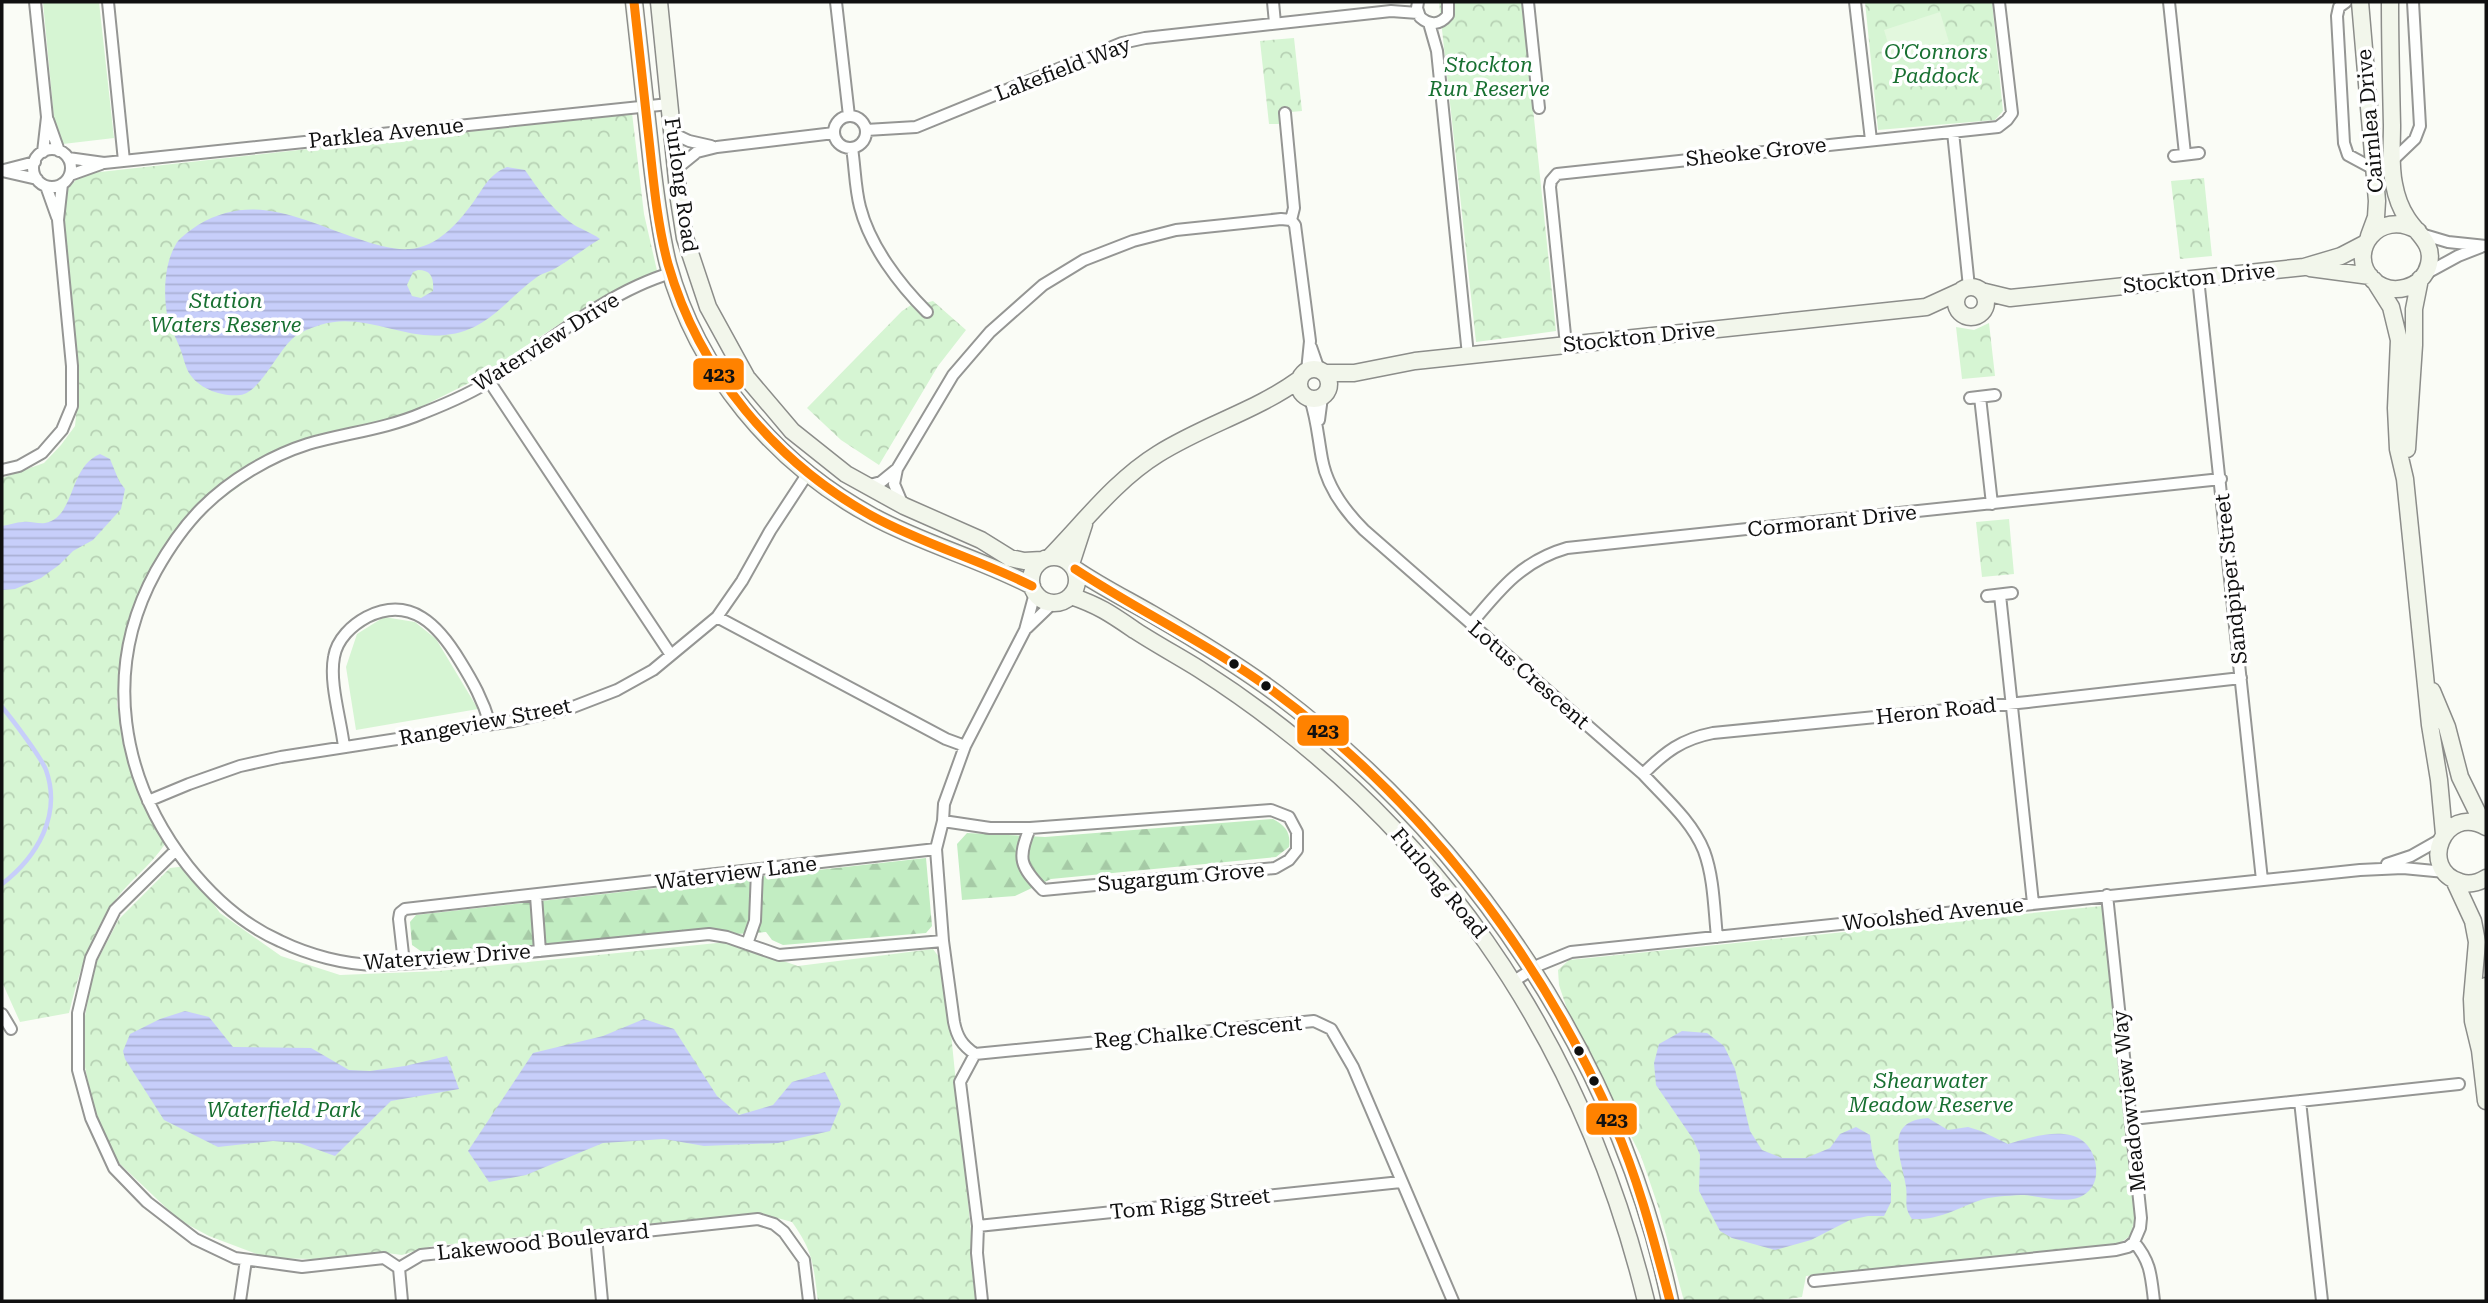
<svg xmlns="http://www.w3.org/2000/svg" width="2488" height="1303" viewBox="0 0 2488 1303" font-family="'Roboto Serif',serif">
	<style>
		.grass { fill: #d6f5d3 }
		.forest { fill: url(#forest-firs) }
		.park { fill: url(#park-crowns) }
		.pitch { fill: #e3f8de }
		.water { fill: url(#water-rules); fill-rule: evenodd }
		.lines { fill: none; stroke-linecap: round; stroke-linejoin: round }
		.stream { stroke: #c7cefa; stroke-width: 4.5 }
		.street-casing { stroke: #959694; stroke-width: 14 }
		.secondary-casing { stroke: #8c8d8a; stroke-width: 19 }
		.street { stroke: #fefffe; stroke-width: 10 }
		.secondary { stroke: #f2f6eb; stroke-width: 16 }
		.bus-1-casing { stroke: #fff; stroke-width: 14 }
		.bus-1 { stroke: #ff8200; stroke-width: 9 }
		.bus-dot { fill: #101010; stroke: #fff; stroke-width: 2.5 }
		.labels { text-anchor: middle; stroke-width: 7; stroke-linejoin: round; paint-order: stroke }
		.park-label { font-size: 21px; font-style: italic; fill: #187031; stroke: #fff }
		.street-label { font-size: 21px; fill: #101010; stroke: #fff }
		.line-badge { stroke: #fff; stroke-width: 2.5 }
		.pale-badge-label { font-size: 19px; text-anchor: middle; font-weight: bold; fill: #111 }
	</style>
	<defs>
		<pattern id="forest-firs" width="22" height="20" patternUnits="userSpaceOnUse" patternTransform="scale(1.75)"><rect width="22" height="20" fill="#c2edc2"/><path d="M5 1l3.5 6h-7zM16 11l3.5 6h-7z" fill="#a6caa6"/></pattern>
		<pattern id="park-crowns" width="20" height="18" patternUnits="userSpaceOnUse" patternTransform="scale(1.75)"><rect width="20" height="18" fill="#d6f5d3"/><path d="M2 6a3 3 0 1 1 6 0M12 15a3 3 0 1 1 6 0" fill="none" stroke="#b7d1b4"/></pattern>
		<pattern id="water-rules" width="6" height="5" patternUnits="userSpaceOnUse" patternTransform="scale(1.75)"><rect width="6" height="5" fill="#c7cefa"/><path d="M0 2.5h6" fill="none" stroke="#aab0d5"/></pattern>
	</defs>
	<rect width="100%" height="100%" fill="#fafcf6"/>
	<path class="grass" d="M43,2H99L114,138L63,144L55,129Z
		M384,617L415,622L436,639L478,709L356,730L346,667L357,634Z"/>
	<path class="forest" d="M1273,819C1286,826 1291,833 1289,847L1276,857L1051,879L1015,896L962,900L957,844L967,833L1045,837Z
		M926,858L932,926L926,933L783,945L772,940L766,932L425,954L412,945L410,922L416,915Z"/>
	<path class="park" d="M1439,2H1522L1556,331L1476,342Z
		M1865,2H1992L2003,111L1995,120L1878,130Z
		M1294,38L1302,111L1280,113L1281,124H1269L1260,41Z
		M632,113L644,214L658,275L598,299L469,383L419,408L359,432L284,454L201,514L166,549L137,604L120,665L117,705L131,761L165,844C150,867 126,883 111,906C89,939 78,976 69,1013L20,1022L2,982V478L44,463L61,445L75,426L79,386L59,197L82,174Z
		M2204,178L2212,256L2180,259L2171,181Z
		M933,301L966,330L938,366L879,465L841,440L807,408L902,311L911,305L925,317L932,310L925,303Z
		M1989,323L1995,376L1962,379L1956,327L1974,330Z
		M2009,519L2014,574L1982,577L1976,522Z
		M187,866L220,913L281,956L340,975L439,971L727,942L798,966L933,949L944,964L978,1301H818C813,1264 814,1253 792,1222L759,1213L432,1246L402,1255L379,1252L313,1259L267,1258L209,1236L179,1220L118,1162L95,1116L84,1062L85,1016L94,967L119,919L170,868Z
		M2102,906L2135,1219L2130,1236L2117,1245L1806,1276L1802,1297L1773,1301H1684L1659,1209L1641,1156L1568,1012L1559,985L1558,970L1569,960Z"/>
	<path class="pitch" d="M1940,12L1949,42L1893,60L1884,30Z"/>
	<path class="water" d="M507,167L525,170C538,189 551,208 570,222C579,229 591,232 600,239C585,248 571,259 556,268C550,272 542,273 537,277C505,300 488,331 445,335C403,340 362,311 320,325C311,328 299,332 292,339C276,354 259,393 240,395C222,397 199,389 189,373C185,366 183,356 180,348C176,338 171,329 168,319C163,297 164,265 175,246C178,238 191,230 198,225C255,191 303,221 359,239C376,245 392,250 410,249C437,247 457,224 472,204C483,189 489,174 507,167ZM418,270C432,270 434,279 433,291L421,298L412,296L407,285L413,272Z
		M100,454L110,459L119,481L125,489L121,509L93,540L73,551L59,565L41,578L15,589L2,590V526C9,525 16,522 23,522C30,521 38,524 45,523C76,517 68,467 100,454Z
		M185,1011L209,1017L233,1047L311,1048L349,1070L370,1071L405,1066L447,1056L459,1089L391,1101L335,1156L299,1143L273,1141L218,1147L164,1120L125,1059L123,1051L130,1034L160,1019Z
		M644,1019L674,1029L717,1096L739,1115L773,1105L792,1082L825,1072L841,1104L830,1131L778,1143L704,1146L664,1139L603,1143L526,1175L489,1182L468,1151L533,1053L603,1036Z
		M1682,1031L1707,1033L1724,1046L1735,1069L1750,1131L1762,1150L1782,1158H1806L1830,1148L1840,1134L1856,1127L1870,1135L1872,1151L1877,1167L1891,1183V1202L1884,1216H1868L1850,1220L1811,1240L1775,1250L1732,1238L1720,1231L1699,1191L1700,1155L1693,1139L1656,1085L1654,1063L1659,1044Z
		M1928,1118L1948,1130L1968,1127L1981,1131L2008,1144C2037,1135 2085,1120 2095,1161C2097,1169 2097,1179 2092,1187C2076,1210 2042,1195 2021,1195C2007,1196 1991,1196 1978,1201C1953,1210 1940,1220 1912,1219C1903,1206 1908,1201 1906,1187C1902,1159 1882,1121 1928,1118Z"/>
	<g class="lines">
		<path class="stream" d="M2,707C12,719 41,757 46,770C62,815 37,857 2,884"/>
		<defs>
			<path id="street" d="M35,2L47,117L43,152
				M108,2L124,161
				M836,2L849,116
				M1273,2L1275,23
				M1418,2L1417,8L1420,17C1430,26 1440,25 1448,15V2
				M1528,2L1539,108
				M1855,2L1871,140
				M2169,2L2185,154
				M2346,2L2339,7L2337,16L2344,143L2348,155L2374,169
				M1429,23L1437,51L1468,355
				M1285,113L1294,208L1291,220
				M834 132a16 16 0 1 1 32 0a16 16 0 1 1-32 0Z
				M48,120L59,151
				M866,130L916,127L1122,43L1145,38L1391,11L1418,13
				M1953,132L1969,287
				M672,133L689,141L711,146
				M852,148C855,167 855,188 860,207C870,246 899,284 927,312
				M33 168a19 19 0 1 1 38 0a19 19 0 1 1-38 0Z
				M2174,156L2199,153
				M68,158L104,163L669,104
				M2392,161L2415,139L2420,126L2413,2
				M676,169L697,152L717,147L834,133
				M4,170L35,162
				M2,171L37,179
				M70,175L101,164
				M46,186L57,217
				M2421,234L2448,242L2486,246
				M671,273C607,292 549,342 493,379C472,393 446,404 423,413C386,429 346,433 308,444C270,456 230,480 202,508C183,527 169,548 156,571C102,669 120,779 188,866C212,896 244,925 280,941C309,955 345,965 378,965C391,965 405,963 419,963L709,934L727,937L779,955L943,941
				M2425,274L2458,256L2481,247
				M2198,278L2262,880
				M1566,345L1550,187L1551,181L1557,174L1998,127L2007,120L2012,113L1999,2
				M1311,347L1319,370
				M489,381L671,655
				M1980,397L1992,504
				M1970,398L1995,395
				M1310,399C1317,419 1318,438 1322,459C1327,487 1345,511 1364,530L1643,774C1664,797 1692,821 1704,851C1714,878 1714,909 1717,937
				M1319,420L1322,397
				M897,469L894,484L902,503
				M2,470L19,466L42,453L62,430L72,406V366L58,220L62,184
				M866,486L881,482L897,469L953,375L990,332L1043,285L1084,260L1133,241L1176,230L1281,219L1291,220L1295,225L1310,341L1307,371
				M2000,595L2033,903
				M1987,596L2012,593
				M717,617L946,739L965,746
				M1471,624C1500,589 1522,561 1567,548L2221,479
				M1027,628L1053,603
				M344,747C341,720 329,683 334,657C337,639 352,625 367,617C411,595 439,626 460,661C473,682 483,700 490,724
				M1643,774C1665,752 1682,739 1713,733L2028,702L2241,678
				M148,801L189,784L240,766L281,757L513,721L573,707L617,690L653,670L717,617L742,581L770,531L808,473
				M943,821L990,828H1030L1271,810L1289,817L1297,832V850L1289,860L1275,868L1043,890C1020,866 1017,859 1030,828
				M176,850L115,910L91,958L78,1013V1070L91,1118L114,1168L147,1202L195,1239L235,1258L302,1267L384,1258L399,1268L421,1255L758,1219L774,1224L784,1232L804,1260L809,1301
				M2387,864L2411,856L2441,839
				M2107,895L2141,1218L2140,1228L2134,1242C2151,1262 2151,1276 2154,1301
				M536,896L540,951
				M747,944L755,921L757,871
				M404,963L399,919L400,913L405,909L936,849
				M1514,981L1539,965L1571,952L2360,870L2403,868L2445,872
				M2,1014L11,1029
				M975,1054L1314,1021L1331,1029L1353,1067L1453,1301
				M2300,1101L2322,1301
				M2132,1119L2459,1084
				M978,1226L1401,1182
				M596,1236L602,1301
				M399,1268L402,1301
				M1814,1281L2116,1250L2128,1247L2134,1242
				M240,1301L246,1260
				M982,1301L977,1253L978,1226L960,1082L975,1054C962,1045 957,1037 954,1022L943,941L936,849L943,821L944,804L965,746L1025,630L1035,593"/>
			<path id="secondary" d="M634,2C640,56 646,110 652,165C656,198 660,232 668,264C697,371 775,464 872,516C923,544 981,559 1032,586
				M659,2L679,200L685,238L708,307L747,378L792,431L846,474L904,506L981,540L1010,558L1024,561L1042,560
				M2360,2L2377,201L2376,217L2369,236
				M2390,2C2390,43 2391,84 2392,125C2392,144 2390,165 2394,184C2396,195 2401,209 2407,218C2417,234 2434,243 2429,264C2423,289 2391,297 2373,280C2345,253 2379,207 2418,231
				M2310,268L2370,276
				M2374,280L2391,307L2399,340L2396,408L2398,449L2405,479L2430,725L2439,780L2444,834
				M1956 302a15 15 0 1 1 30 0a15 15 0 1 1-30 0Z
				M1981,291L2010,298L2304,267L2341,256L2366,243
				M1299 384a15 15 0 1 1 30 0a15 15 0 1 1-30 0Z
				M1324,373H1354L1415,361L1926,307L1961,291
				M2407,449L2414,345V309L2420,279
				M1031 580a23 23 0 1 1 46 0a23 23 0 1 1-46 0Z
				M1050,557C1085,521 1116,480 1158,454C1204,425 1256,411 1300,379
				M1071,564L1084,524
				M1075,569C1100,586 1126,599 1152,614C1195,639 1237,664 1277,694C1472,841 1619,1060 1670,1301
				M1071,596C1100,606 1111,614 1136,631C1156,644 1178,656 1199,669C1432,818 1581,1035 1646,1301
				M2432,691L2447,727L2460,777L2484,826
				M2486,827C2443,803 2418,870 2460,882C2469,885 2478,883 2486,878
				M2454,880L2473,921L2477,942L2472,999L2473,1021L2480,1050L2486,1101
				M2482,1030L2486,986"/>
		</defs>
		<use href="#street" class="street-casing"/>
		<use href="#secondary" class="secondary-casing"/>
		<use href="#street" class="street"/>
		<use href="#secondary" class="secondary"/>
		<defs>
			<path id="bus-1" d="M634,2C639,51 645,100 650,149C654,187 658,227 668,264C699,372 775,462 872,516C923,544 980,560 1032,586
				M1075,569C1140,612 1211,645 1273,691C1422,801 1541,955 1614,1124C1639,1181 1654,1241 1670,1301"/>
		</defs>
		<use href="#bus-1" class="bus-1-casing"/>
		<use href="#bus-1" class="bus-1"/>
	</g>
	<g class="bus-dot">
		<circle cx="1234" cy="664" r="6"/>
		<circle cx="1266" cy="686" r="6"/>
		<circle cx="1579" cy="1051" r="6"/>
		<circle cx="1594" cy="1081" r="6"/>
	</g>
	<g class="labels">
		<g class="park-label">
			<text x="1936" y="59">O'Connors<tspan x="1936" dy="24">Paddock</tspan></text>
			<text x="1489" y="72">Stockton<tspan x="1489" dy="24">Run Reserve</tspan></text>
			<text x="226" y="308">Station<tspan x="226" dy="24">Waters Reserve</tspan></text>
			<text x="1931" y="1088">Shearwater<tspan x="1931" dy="24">Meadow Reserve</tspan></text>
			<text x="284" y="1117">Waterfield Park</text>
		</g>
		<g class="street-label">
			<text transform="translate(1063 69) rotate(-21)" y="7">Lakefield Way</text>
			<text transform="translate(2370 121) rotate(-95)" y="7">Cairnlea Drive</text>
			<text transform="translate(386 133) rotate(-6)" y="7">Parklea Avenue</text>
			<text transform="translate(1756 152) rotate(-6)" y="7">Sheoke Grove</text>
			<text transform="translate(681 185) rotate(82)" y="7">Furlong Road</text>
			<text transform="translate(2199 278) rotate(-6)" y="7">Stockton Drive</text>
			<text transform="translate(1639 337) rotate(-6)" y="7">Stockton Drive</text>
			<text transform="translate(546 342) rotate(-32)" y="7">Waterview Drive</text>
			<text transform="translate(1832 521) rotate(-6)" y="7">Cormorant Drive</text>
			<text transform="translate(2231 579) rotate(-96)" y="7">Sandpiper Street</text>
			<text transform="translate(1529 675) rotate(41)" y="7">Lotus Crescent</text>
			<text transform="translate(1936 711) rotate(-6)" y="7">Heron Road</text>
			<text transform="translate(485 722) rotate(-11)" y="7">Rangeview Street</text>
			<text transform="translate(736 873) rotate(-7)" y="7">Waterview Lane</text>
			<text transform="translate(1181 877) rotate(-5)" y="7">Sugargum Grove</text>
			<text transform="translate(1439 883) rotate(50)" y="7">Furlong Road</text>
			<text transform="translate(1933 914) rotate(-6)" y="7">Woolshed Avenue</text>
			<text transform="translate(447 957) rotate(-4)" y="7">Waterview Drive</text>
			<text transform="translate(1198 1032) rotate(-5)" y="7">Reg Chalke Crescent</text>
			<text transform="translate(2129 1101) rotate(-96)" y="7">Meadowview Way</text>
			<text transform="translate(1190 1204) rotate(-6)" y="7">Tom Rigg Street</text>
			<text transform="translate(543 1242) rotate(-6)" y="7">Lakewood Boulevard</text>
		</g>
	</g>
	<g class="line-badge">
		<rect x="692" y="357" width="53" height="34" rx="7" fill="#ff8200"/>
		<rect x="1296" y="714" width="54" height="33" rx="7" fill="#ff8200"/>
		<rect x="1585" y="1102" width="53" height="34" rx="7" fill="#ff8200"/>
	</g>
	<g class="pale-badge-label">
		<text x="719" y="381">423</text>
		<text x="1323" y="737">423</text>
		<text x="1612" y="1126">423</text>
	</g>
	<rect width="2488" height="1303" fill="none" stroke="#101010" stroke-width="7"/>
</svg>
